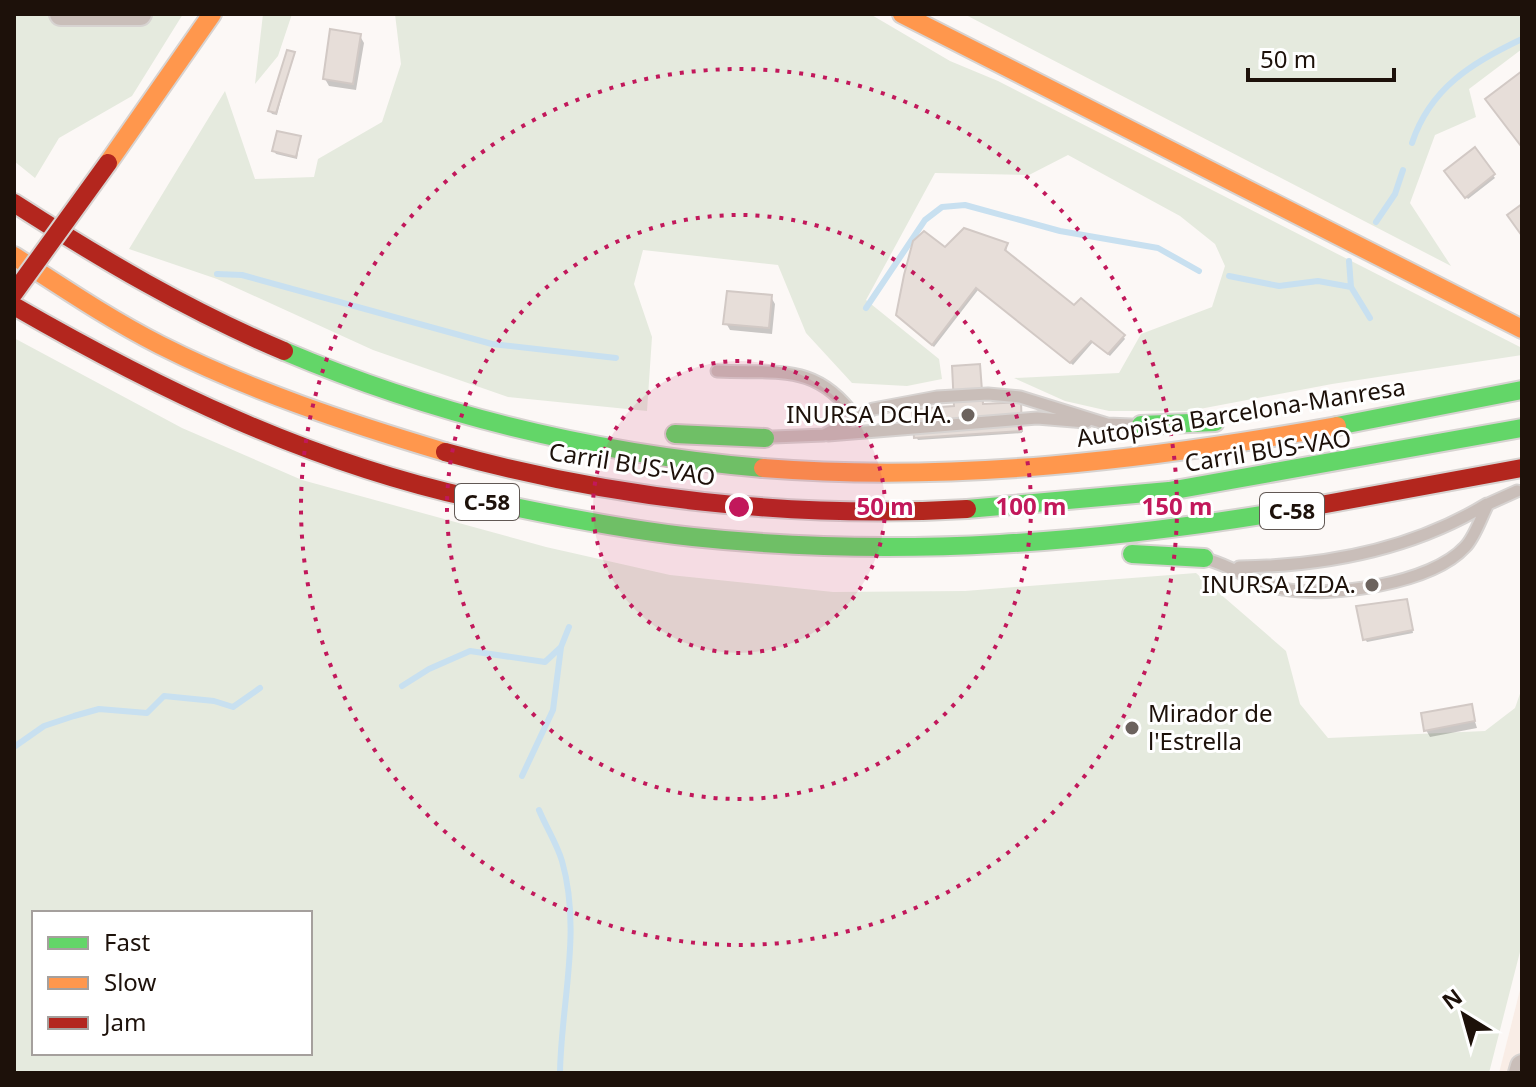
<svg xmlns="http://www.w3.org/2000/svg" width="1536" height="1087" viewBox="0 0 1536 1087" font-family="'Noto Sans',sans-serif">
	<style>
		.built { fill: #f9ede6 }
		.green { fill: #e5eade; fill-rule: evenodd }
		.shadow { fill: #0003 }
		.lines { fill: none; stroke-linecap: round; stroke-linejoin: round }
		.stream { stroke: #c8e0f0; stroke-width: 6 }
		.building { fill: #e7ded9; stroke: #d2c9c5; stroke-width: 2 }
		.lane-casing { stroke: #d7d3d1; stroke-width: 15 }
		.street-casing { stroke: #d7d3d1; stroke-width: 26 }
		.fast-casing { stroke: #d7d3d1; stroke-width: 22 }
		.slow-casing { stroke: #d7d3d1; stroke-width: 22 }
		.jam-casing { stroke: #d7d3d1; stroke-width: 22 }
		.lane { stroke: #c9beb9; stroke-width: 11 }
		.street { stroke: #c9beb9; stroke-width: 22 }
		.fast { stroke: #63d668; stroke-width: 18 }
		.slow { stroke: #ff974d; stroke-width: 18 }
		.jam { stroke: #b3261e; stroke-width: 18 }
		.jam-bridge-casing { stroke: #d7d3d1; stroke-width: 22; stroke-linecap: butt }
		.jam-bridge { stroke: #b3261e; stroke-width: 18 }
		.ring { fill: none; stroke: #c2185b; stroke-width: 4; stroke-dasharray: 4 8 }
		.poi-dot { fill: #6b625d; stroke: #fff; stroke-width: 3 }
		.labels { text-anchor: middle; stroke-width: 6; stroke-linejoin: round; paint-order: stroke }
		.shield { fill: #fff; stroke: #615854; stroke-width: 2 }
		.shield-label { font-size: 22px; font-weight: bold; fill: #1d110a }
		.street-label { font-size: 24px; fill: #1d110a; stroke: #fff }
		.poi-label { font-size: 24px; fill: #1d110a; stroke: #fff; text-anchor: end }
		.centre { fill: #c2185b; stroke: #fff; stroke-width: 4 }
		.ring-label { font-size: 24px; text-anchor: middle; font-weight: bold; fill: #c2185b; stroke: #fff; stroke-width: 6; stroke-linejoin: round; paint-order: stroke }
	</style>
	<rect width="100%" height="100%" fill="#fcf8f6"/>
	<path class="built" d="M1522,982V1073H1499Z"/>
	<path class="green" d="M14,14H183L132,96L59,138L35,178L14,161Z
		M263,14H292L278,56L255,84Z
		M395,14H870L950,61L998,81L1522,348V355L1332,384L1189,411H1109L1065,401L1014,378L1119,373L1141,334L1212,307L1225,266L1215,244L1180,216L1068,155L1029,175L935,173L866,300L939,359L942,379L907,386L852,383L806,333L778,265L643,250L634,284L652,337L647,411L508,397L373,350L217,279L129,249L225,91L255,179L314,177L318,159L382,122L401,64Z
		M964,14H1522V49L1469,89L1476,117L1435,135L1410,203L1451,266Z
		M14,338L182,428L302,480L546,547L670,575L833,592L965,591L1196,573L1286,651L1300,704L1328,738L1485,731L1515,708L1522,688V944L1489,1073H14ZM34,913H310V1053H34Z"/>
	<path class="shadow" d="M360,36L364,43L356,90L329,86L325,79Z
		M293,53L277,115L272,114L270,111Z
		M300,138L297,159L276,154L274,151Z
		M1474,150L1495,178L1468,199L1447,171Z
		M1007,245L1006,253L1074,308L1123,336L1125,339L1110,356L1093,342L1073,365L978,290L934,347L899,316L945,250Z
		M771,297L775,304L772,334L730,330L726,323Z
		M979,366L984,406L1020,404L1022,433L918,440L916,437L957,408Z
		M1408,604L1413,633L1367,642L1365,639Z
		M1470,706L1477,728L1430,737L1426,730Z"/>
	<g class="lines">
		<path class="stream" d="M1412,143C1430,88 1473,62 1522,39
			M1376,222L1395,194L1403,170
			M1349,261L1351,287L1370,318
			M217,274L242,275L492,344L616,358
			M1229,276L1279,286L1318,281L1351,287
			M866,308L925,220L942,207L965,205L1060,231L1158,248L1199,271
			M402,686L429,669L470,651L545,662L561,647
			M14,747L44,726L74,716L99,709L147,713L164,696L214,701L233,707L260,688
			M522,776L553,710L561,647L569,627
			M539,810C546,827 557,844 562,861C582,931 561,1003 560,1073"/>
	</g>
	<path class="building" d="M330,29L361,34L353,84L323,79Z
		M287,50L295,52L276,113L268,111Z
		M1522,71V146H1521L1485,99Z
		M277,131L301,136L296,157L272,151Z
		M1475,147L1495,174L1465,198L1444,171Z
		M1522,204V236L1507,215Z
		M964,228L1008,243L1005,250L1074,305L1081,298L1125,335L1108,354L1091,341L1070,363L976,288L932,345L896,315L904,275L913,241L924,231L945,247Z
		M727,291L772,295L769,328L723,324Z
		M980,364L983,404L1021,402L1022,431L914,438L912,409L954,406L952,366Z
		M1407,599L1413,630L1363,640L1356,606Z
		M1472,704L1475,721L1424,731L1421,713Z"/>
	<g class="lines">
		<defs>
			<path id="lane" d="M717,371C779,374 816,362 856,418
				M828,435L1037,418L1086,422
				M773,437L824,435L873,409L937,397L988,394L1020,397L1107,424L1132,425
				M1209,560C1234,567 1258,585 1283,589C1331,598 1431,584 1465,547C1475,537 1481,517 1488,504L1517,491
				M1239,567C1325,566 1413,549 1487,504"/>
			<path id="street" d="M61,14H140
				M1520,1073L1522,1066"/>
			<path id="fast" d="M284,351C437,416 598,454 763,468
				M1141,425L1215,422
				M1337,426L1522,390
				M675,434L765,438
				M472,498C545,514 619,529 693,537C899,559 1102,543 1304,508
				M967,509L1169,491L1522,428
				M1132,554L1204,558"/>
			<path id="slow" d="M902,14L1522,329
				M108,163L212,14
				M14,256C62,287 109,319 160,345C251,391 348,423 445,452
				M763,468C956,483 1148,460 1337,426"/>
			<path id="jam" d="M14,203C101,259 189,311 284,351
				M14,306C158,389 309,462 472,498
				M445,452C613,499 793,519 967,509
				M1304,508L1522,468"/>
		</defs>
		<use href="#lane" class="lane-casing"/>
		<use href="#street" class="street-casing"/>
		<use href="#fast" class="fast-casing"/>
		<use href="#slow" class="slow-casing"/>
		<use href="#jam" class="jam-casing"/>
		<use href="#lane" class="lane"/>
		<use href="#street" class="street"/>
		<use href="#fast" class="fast"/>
		<use href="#slow" class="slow"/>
		<use href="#jam" class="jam"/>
		<defs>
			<path id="jam-bridge" d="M14,293L108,163"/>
		</defs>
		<use href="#jam-bridge" class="jam-bridge-casing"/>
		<use href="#jam-bridge" class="jam-bridge"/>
	</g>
	<circle cx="739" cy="507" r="146" fill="#c2185b" fill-opacity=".12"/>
	<g class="ring">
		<circle cx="739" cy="507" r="146"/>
		<circle cx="739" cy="507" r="292"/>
		<circle cx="739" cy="507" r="438"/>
	</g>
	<g class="poi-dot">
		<circle cx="968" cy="415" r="8"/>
		<circle cx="1372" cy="585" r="8"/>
		<circle cx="1132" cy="728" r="8"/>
	</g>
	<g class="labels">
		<g class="shield">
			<rect x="455" y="484" width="64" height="36" rx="6"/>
			<rect x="1260" y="493" width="64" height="36" rx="6"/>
		</g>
		<g class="shield-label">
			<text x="487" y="510">C-58</text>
			<text x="1292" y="519">C-58</text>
		</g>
		<g class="street-label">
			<text transform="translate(1241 413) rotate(-9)" y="8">Autopista Barcelona-Manresa</text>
			<text transform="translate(1268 451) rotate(-9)" y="8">Carril BUS-VAO</text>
			<text transform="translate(632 465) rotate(9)" y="8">Carril BUS-VAO</text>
		</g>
		<g class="poi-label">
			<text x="952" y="423">INURSA DCHA.</text>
			<text x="1356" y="593">INURSA IZDA.</text>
			<text x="1148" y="722" text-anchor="start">Mirador de<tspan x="1148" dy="28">l'Estrella</tspan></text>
		</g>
	</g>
	<circle cx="739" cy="507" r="12" class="centre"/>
	<g class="ring-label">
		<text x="885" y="515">50 m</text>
		<text x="1031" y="515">100 m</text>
		<text x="1177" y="515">150 m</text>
	</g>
	<rect width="1536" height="1087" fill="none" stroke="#1d110a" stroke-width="32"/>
	<rect x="32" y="911" width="280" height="144" fill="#ffffff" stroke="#a5a09d" stroke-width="2"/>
	<rect x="48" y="937" width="40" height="12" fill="#63d668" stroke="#a5a09d" stroke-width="2"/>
	<text x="104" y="951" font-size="24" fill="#1d110a">Fast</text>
	<rect x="48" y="977" width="40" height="12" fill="#ff974d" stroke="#a5a09d" stroke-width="2"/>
	<text x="104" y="991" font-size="24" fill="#1d110a">Slow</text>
	<rect x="48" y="1017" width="40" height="12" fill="#b3261e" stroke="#a5a09d" stroke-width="2"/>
	<text x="104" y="1031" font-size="24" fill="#1d110a">Jam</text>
	<g transform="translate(1464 1015) rotate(323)" stroke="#ffffff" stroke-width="6" paint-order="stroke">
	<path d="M0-6L14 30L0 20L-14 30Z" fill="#1d110a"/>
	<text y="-12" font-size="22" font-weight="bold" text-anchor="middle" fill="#1d110a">N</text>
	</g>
	<path d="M1248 68v12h146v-12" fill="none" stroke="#1d110a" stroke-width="4"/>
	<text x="1260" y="68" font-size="24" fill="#1d110a" stroke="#ffffff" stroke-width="6" paint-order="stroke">50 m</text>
</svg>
